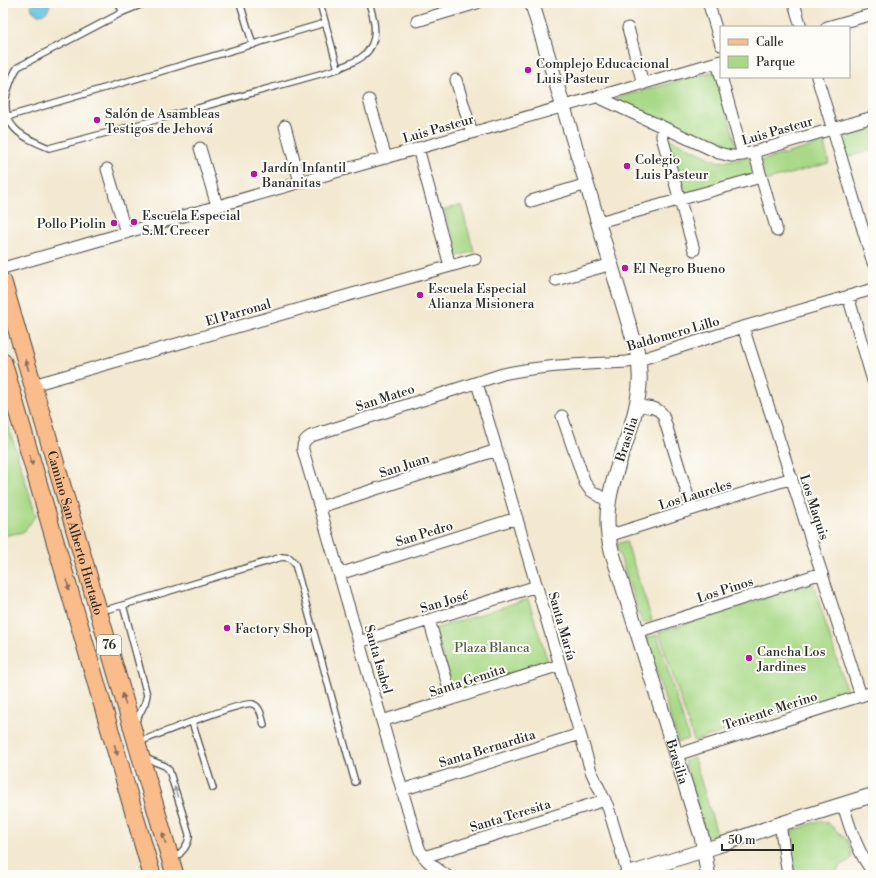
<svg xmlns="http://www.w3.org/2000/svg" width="876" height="878" viewBox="0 0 876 878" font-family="'Libre Bodoni',serif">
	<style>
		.green { fill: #a9d987; stroke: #6a8259 }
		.water { fill: #62c4e0; stroke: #467886 }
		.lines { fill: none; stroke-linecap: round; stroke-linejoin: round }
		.service-casing { stroke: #494744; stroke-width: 8 }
		.minor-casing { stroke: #494744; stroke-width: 13 }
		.tertiary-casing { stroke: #494744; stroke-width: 16 }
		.primary-casing { stroke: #494744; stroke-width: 19 }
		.service { stroke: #fff; stroke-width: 5.5 }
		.minor { stroke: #fff; stroke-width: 11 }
		.tertiary { stroke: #fff; stroke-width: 14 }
		.primary { stroke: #fabc8b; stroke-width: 17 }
		.oneway { fill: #886c56 }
		.oneway2 { fill: #a0a0a0 }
		.poi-dot { fill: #b5179e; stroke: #fdfcf7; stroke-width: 1.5 }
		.labels { text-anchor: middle; stroke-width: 4; stroke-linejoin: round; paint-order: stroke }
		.shield { fill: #fdfcf7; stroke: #6a6a68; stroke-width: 1 }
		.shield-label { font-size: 12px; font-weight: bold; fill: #2b2b2b }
		.poi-label { font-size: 13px; fill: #2b2b2b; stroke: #fdfcf7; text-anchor: start }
		.street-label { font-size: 13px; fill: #2b2b2b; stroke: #fdfcf7 }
		.park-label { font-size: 13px; fill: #515f47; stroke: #fdfcf7 }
	</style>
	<rect width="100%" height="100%" fill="#fdfcf7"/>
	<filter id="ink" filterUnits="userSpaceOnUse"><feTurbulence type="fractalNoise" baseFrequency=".025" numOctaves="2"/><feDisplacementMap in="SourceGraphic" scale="8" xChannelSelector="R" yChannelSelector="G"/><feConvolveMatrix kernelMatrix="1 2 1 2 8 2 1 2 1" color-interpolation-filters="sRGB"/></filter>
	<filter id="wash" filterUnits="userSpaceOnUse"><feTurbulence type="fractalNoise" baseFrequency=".012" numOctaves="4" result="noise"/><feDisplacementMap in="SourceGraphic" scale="16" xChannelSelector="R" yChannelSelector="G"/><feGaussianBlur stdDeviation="0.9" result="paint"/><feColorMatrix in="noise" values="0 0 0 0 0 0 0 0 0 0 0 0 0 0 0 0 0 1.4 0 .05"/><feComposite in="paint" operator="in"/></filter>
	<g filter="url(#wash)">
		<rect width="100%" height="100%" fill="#f3e8d0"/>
		<path class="green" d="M716,71L737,148L728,150L615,101V98Z
			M873,128V150L844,158L839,137Z
			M666,137L719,162L752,157L757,174L683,194Z
			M824,143L829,163L761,182L756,162Z
			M461,205L474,251L458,256L444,210Z
			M3,408L36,516L23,532L3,536Z
			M626,541L652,620L642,623L616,544Z
			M813,583L847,692L694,741L659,632Z
			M528,599L549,665L455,695L434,629Z
			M657,635L689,739L678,742L646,638Z
			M694,758L718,837L708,840L684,761Z
			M821,821L828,823L847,840L850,847L852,858L838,868L837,875H795L790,832L815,822Z"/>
		<path class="water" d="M31,3H50C50,10 45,15 38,15L32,10Z"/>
	</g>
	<g filter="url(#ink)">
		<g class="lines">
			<defs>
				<path id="service" d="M118,3L123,12
					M145,3L123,12L18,67C12,75 10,83 7,93C0,127 22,137 49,148L159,119L338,69C345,65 358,61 363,56C380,42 375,21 369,3
					M240,3L253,45
					M320,3L338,69
					M3,118L325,23
					M123,605L282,557L290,558L295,564L355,782
					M100,609H109L123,605L147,695L145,703L135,723
					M192,722L213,788
					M139,742C154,736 244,700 253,704C261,707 262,718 264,725
					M145,758L165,766L169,770L189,834C190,844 181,854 173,859"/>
				<path id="minor" d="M794,3L801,27
					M709,5L721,45
					M417,21L477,3
					M827,27L873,14
					M628,28L643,84
					M717,62L743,155
					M817,77L873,263
					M456,80L472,133
					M598,97L719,153L731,156L743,155L873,117
					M369,100L386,158
					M285,126L300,182
					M664,128L662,134V137L694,250
					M200,148L217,206
					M418,148L450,266
					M754,152L777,231
					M107,169L126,233
					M531,201L587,184
					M599,222L761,177
					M3,268L721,61
					M556,280L612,264
					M848,296L873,381
					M743,327L861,696
					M477,383L591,771L596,782L608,807L628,874
					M33,385L475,259
					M636,406C646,407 657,406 663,415L692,509
					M562,416L585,483L590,490L609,502
					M320,507L497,450
					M608,536L792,478
					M339,574L517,518
					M429,620L452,699
					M637,632L822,573
					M359,642L537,586
					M382,721L560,665
					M676,755L873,692
					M402,790L580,734
					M843,804C849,826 859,855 873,872
					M780,824L788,875
					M424,857L605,800
					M446,875C435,867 424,861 419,848L303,450C302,444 305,439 311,436L503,374C544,365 586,364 627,362L639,360L743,327L873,289"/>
				<g id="tertiary">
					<path id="s1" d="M532,3L637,351C640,366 641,381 638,397C630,450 595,495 612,552L702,838L704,850L708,875"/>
					<path d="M626,875L717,846L780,824L873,795"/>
				</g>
				<g id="primary">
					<path id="s2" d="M3,282L175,875"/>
					<path d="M3,362L152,875"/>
				</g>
			</defs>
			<use href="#service" class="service-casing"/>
			<use href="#minor" class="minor-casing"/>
			<use href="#tertiary" class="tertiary-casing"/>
			<use href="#primary" class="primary-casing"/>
			<use href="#service" class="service"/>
			<use href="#minor" class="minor"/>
			<use href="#tertiary" class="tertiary"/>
			<use href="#primary" class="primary"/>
		</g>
		<defs><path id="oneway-solid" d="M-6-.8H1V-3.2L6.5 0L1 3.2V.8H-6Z"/></defs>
		<g class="oneway">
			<use href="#oneway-solid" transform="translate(27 365) rotate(-106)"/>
			<use href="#oneway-solid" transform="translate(31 460) rotate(74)"/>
			<use href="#oneway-solid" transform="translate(68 585) rotate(74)"/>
			<use href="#oneway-solid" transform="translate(124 699) rotate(-106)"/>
			<use href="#oneway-solid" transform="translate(116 750) rotate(74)"/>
			<use href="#oneway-solid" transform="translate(164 838) rotate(-106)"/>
		</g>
		<use class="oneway2" href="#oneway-solid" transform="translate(176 792) rotate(-107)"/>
	</g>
	<g class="poi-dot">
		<circle cx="528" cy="70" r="4"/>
		<circle cx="97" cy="120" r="4"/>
		<circle cx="627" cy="166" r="4"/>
		<circle cx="254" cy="174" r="4"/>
		<circle cx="134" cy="222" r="4"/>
		<circle cx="114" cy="223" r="4"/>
		<circle cx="625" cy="268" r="4"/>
		<circle cx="420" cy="295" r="4"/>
		<circle cx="227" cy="628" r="4"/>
		<circle cx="749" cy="658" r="4"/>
	</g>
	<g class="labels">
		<rect class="shield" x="97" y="635" width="24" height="20" rx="3"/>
		<g class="shield-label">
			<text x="109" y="649">76</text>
		</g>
		<g class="poi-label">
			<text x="536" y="68">Complejo Educacional<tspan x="536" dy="15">Luis Pasteur</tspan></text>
			<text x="105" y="118">Salón de Asambleas<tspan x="105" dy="15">Testigos de Jehová</tspan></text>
			<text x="635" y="164">Colegio<tspan x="635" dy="15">Luis Pasteur</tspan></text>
			<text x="262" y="172">Jardín Infantil<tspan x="262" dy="15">Bananitas</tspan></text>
			<text x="142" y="220">Escuela Especial<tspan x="142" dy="15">S.M. Crecer</tspan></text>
			<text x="106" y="228" text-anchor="end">Pollo Piolin</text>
			<text x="633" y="273">El Negro Bueno</text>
			<text x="428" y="293">Escuela Especial<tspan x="428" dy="15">Alianza Misionera</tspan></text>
			<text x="235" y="633">Factory Shop</text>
			<text x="757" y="656">Cancha Los<tspan x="757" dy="15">Jardines</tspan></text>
		</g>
		<g class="street-label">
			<text transform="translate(438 128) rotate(-16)" y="5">Luis Pasteur</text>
			<text transform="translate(777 130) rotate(-16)" y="5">Luis Pasteur</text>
			<text transform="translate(238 312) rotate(-16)" y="5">El Parronal</text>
			<text transform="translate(673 333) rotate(-16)" y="5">Baldomero Lillo</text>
			<text transform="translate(385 397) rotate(-18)" y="5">San Mateo</text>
			<text transform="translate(626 439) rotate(-72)" y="5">Brasilia</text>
			<text transform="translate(404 465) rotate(-18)" y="5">San Juan</text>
			<text transform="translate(695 494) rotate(-17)" y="5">Los Laureles</text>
			<text transform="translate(815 507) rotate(72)" y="5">Los Maquis</text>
			<text dy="5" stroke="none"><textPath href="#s2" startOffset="261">Camino San Alberto Hurtado</textPath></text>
			<text transform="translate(424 533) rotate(-17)" y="5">San Pedro</text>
			<text transform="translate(725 589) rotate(-18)" y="5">Los Pinos</text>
			<text transform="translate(444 601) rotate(-17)" y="5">San José</text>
			<text transform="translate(563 626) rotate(74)" y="5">Santa María</text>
			<text transform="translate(379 659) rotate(74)" y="5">Santa Isabel</text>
			<text transform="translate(467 680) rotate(-18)" y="5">Santa Gemita</text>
			<text transform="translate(770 710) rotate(-18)" y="5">Teniente Merino</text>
			<text transform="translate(487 748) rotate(-17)" y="5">Santa Bernardita</text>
			<text dy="5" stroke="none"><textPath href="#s1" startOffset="789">Brasilia</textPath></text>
			<text transform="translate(510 815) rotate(-17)" y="5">Santa Teresita</text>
		</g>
		<g class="park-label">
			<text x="492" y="652">Plaza Blanca</text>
		</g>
	</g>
	<rect width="876" height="878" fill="none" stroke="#fdfcf7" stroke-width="16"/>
	<rect x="720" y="26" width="130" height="52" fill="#fdfcf7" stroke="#a9a8a5"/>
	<rect x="728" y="39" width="20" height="6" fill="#fabc8b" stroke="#a9a8a5"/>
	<text x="756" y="46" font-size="12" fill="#2b2b2b">Calle</text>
	<rect x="728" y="56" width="20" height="12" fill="#a9d987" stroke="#a9a8a5"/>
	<text x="756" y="66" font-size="12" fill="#2b2b2b">Parque</text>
	<path d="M722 844v6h71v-6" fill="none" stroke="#2b2b2b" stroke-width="2"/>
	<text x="728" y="844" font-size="12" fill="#2b2b2b" stroke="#fdfcf7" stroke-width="3" paint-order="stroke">50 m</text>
</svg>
